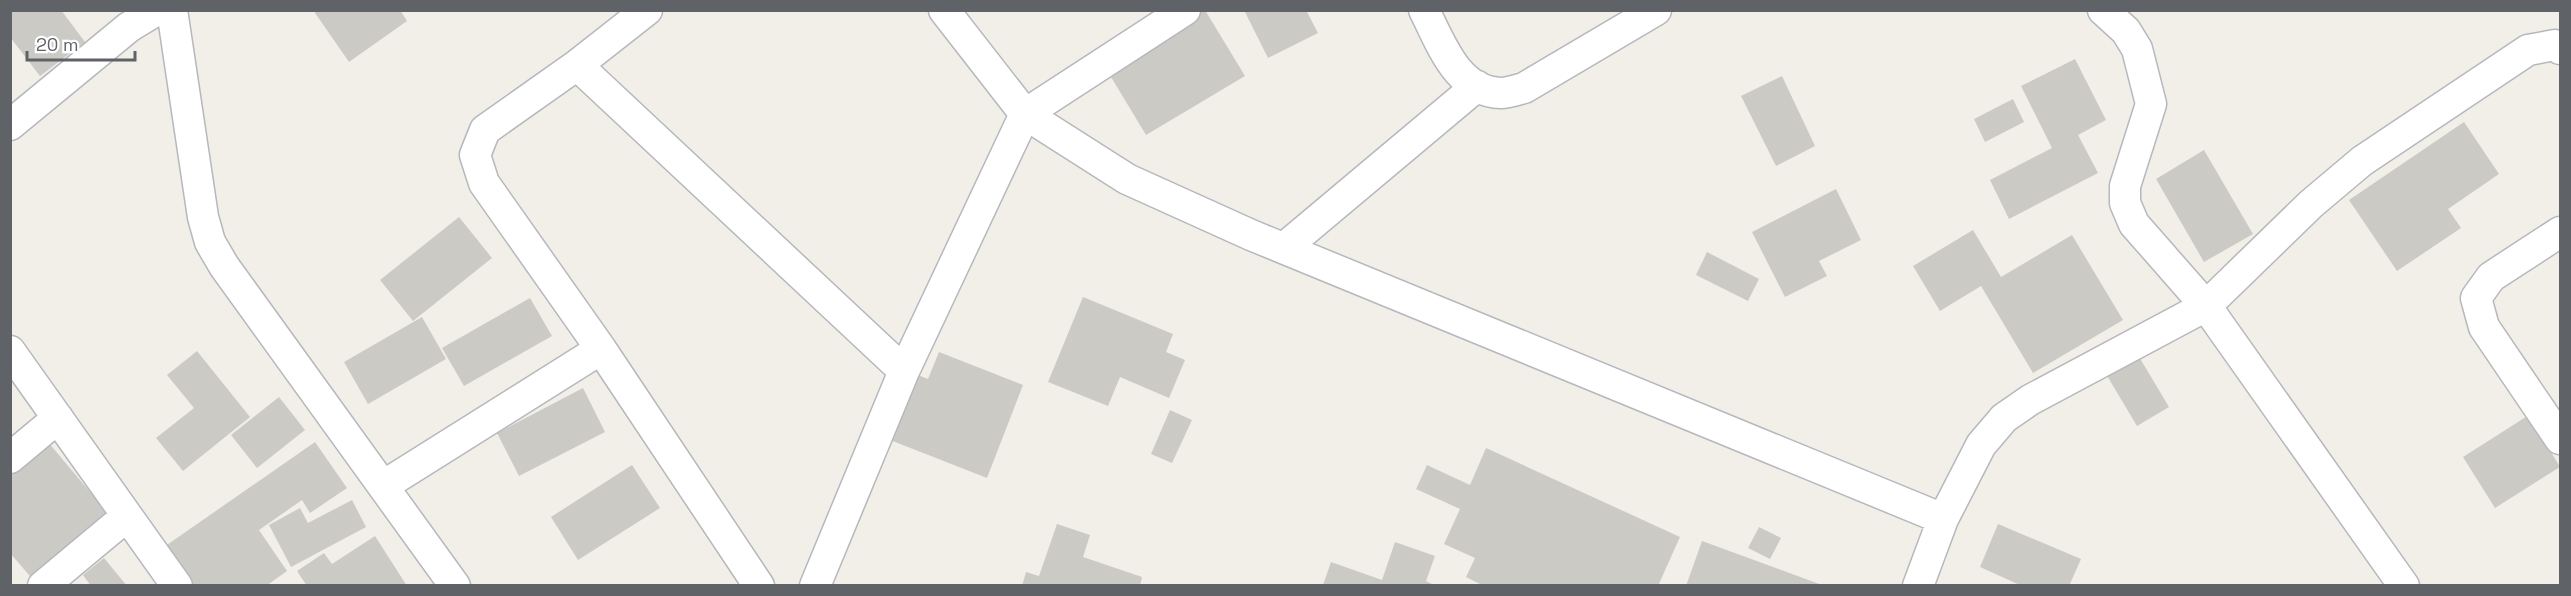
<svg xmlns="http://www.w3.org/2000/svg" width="2571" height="596" viewBox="0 0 2571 596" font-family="'Space Grotesk',sans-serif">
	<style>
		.building { fill: #cccac5 }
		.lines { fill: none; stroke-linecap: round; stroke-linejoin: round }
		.street-casing { stroke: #b5b8bc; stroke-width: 33 }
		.street { stroke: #fff; stroke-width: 30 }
	</style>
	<rect width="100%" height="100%" fill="#f1efe8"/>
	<path class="building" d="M10,10H61L85,42L40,76L10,37Z
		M313,10H400L407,21L349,62Z
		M1205,10L1245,76L1146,135L1108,72L1159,37Z
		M1244,10H1306L1318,33L1268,58Z
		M2075,59L2106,120L2078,135L2098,173L2009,219L1990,180L2052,148L2021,86Z
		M1782,76L1815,146L1776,166L1741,96Z
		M2013,99L2024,122L1985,142L1974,119Z
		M2464,122L2499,174L2448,209L2461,228L2397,271L2349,200Z
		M2204,150L2253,234L2204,262L2156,179Z
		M1836,189L1861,240L1819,261L1827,276L1785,297L1752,232Z
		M459,217L492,258L413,321L380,280Z
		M1973,230L2001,277L2072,235L2123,320L2033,373L1981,286L1940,311L1913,266Z
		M1707,252L1759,279L1748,301L1696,275Z
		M1083,297L1173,334L1166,352L1185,360L1169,398L1120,377L1108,406L1048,382Z
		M530,298L552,336L464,386L442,348Z
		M422,317L446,359L368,404L344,362Z
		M197,351L250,417L183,471L156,438L194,408L167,375Z
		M939,352L1023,385L987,478L890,440L915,374L928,379Z
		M2138,355L2169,407L2137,426L2106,374Z
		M583,388L605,432L519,476L497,433Z
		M279,397L305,430L257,468L231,435Z
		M1170,410L1192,420L1172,463L1151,454Z
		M2529,415L2560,467L2495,508L2463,457Z
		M48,442L111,517L35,582L10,553V466Z
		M315,442L347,488L310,513L302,500L259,530L287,571L266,586H191L164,547Z
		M1486,448L1680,537L1658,586H1484L1466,577L1475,558L1444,544L1460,509L1416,489L1427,465L1470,485Z
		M632,465L660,508L578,560L551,517Z
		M352,500L366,527L291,567L269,525L300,508L308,523Z
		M1057,524L1090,535L1083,557L1142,577L1140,586H1022L1026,572L1039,576Z
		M1998,524L2081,559L2069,586H2022L1980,567Z
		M1759,527L1781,538L1770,559L1748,548Z
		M375,536L407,586H307L297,571L324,553L332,564Z
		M1702,541L1822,585V586H1686Z
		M1395,542L1435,556L1426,581L1436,586L1323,585L1331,562L1382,580Z
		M104,558L127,586H91L83,575Z"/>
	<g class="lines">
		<defs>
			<path id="street" d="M172,10L203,217L210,242L224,266L455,586
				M647,10L577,65L485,130L475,155L484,183L601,349L759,586
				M944,10L1025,114L1127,179L1251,235L1943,519L1918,586
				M1424,10C1441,43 1457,92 1501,93C1508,93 1517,90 1524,88L1656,10
				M2103,10L2126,31L2137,49L2151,104L2125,186V203L2134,224L2206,306L2404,586
				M577,65L904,371
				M10,125L129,27L157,10
				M2560,232L2491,277L2476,298L2484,327L2560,439
				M1284,248L1477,86
				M10,351L177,586
				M10,458L58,418
				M383,486L601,349
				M1943,519L1981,445L2004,418L2030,400L2206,306L2311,204L2362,161L2528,50L2555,45L2560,49
				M43,586L127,516
				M815,586L904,371L1025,114L1185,10"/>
		</defs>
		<use href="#street" class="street-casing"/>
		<use href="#street" class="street"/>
	</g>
	<rect width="2571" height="596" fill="none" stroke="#5f6368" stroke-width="24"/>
	<path d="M27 51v9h108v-9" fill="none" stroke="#5f6368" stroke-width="3"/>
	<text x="36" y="51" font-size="18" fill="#5f6368" stroke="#ffffff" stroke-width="4.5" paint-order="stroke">20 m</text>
</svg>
